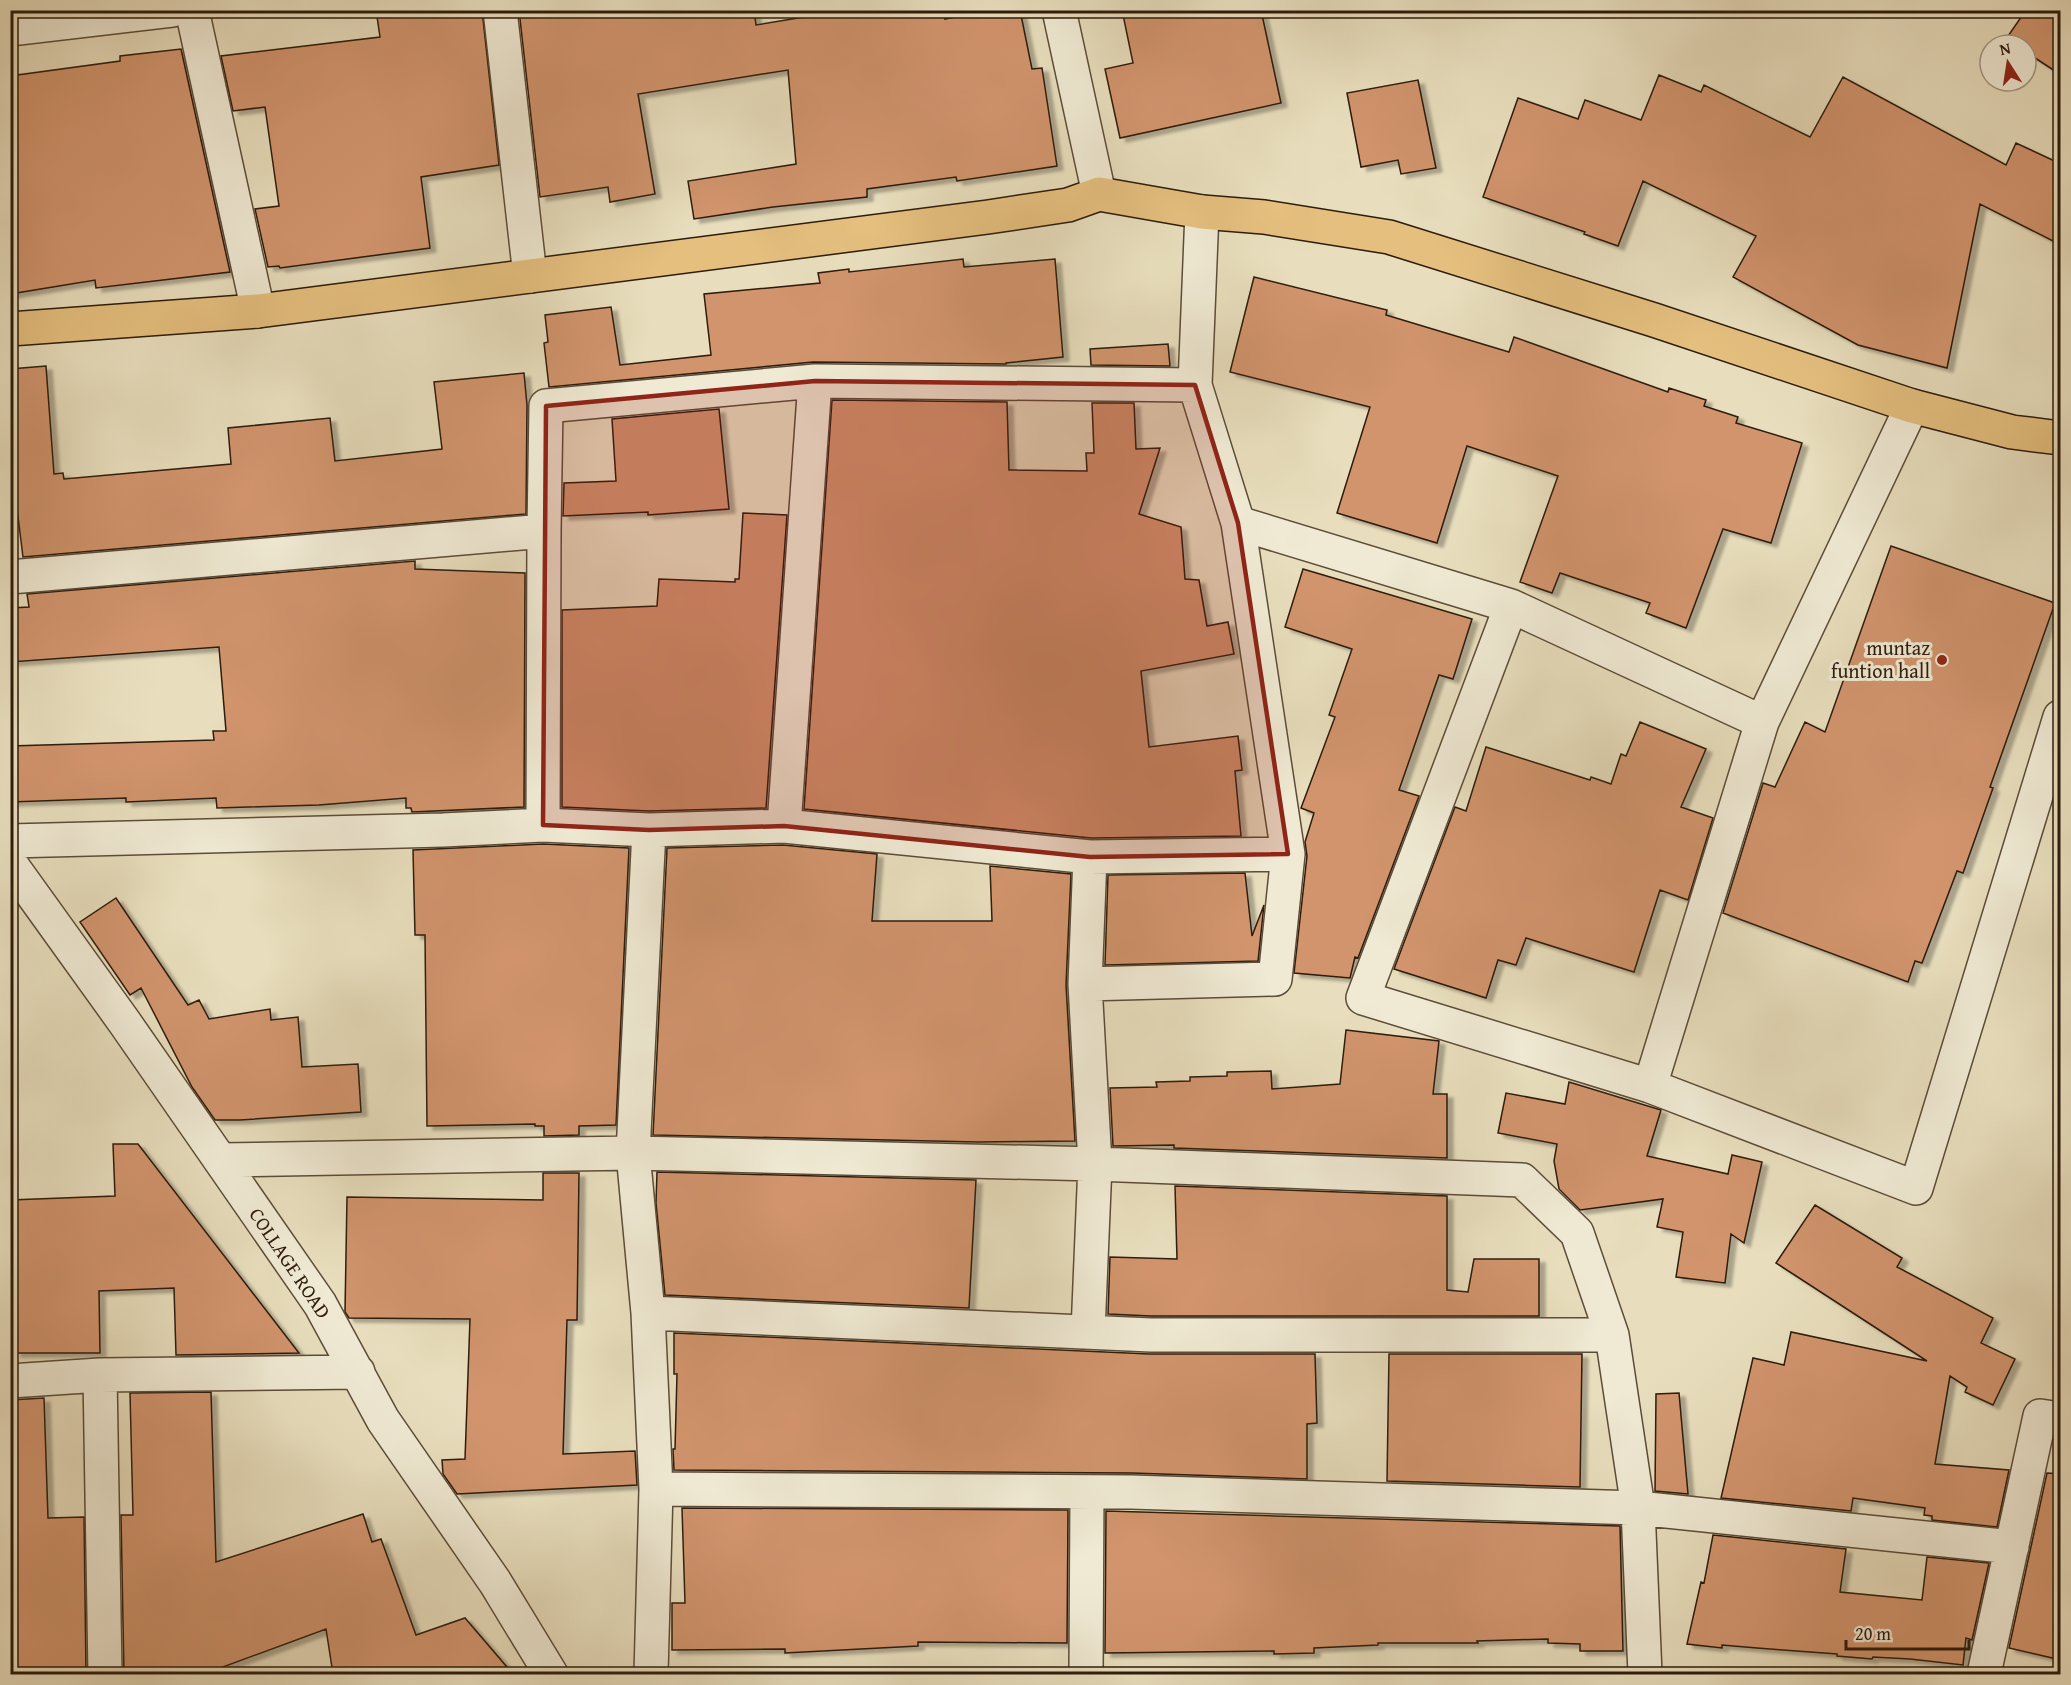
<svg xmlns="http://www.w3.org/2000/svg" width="2071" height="1685" viewBox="0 0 2071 1685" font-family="'Gentium Book Plus',serif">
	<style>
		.building { fill: #d1946d; stroke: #2d1b0c; stroke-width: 1.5; filter: url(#shadow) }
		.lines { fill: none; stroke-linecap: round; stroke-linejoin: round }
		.minor-casing { stroke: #5c4c38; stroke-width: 36 }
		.major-casing { stroke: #2d1b0c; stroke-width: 36 }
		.minor { stroke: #f0ead4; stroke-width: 33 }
		.major { stroke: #e4bf7e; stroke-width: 33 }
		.marked { fill: #8f2418; fill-opacity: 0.2; stroke: #8f2418; stroke-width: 4.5; stroke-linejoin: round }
		.poi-dot { fill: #8f2418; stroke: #f0ead4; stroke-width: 2 }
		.labels { text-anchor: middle; stroke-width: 6; stroke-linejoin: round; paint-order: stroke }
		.poi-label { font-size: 20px; fill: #2d1b0c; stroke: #f0ead4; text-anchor: end }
		.street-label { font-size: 20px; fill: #2d1b0c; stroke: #f0ead4 }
	</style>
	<defs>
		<filter id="shadow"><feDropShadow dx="6" dy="4" stdDeviation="1.5" flood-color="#0004"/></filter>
	</defs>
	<rect width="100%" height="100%" fill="#e8debd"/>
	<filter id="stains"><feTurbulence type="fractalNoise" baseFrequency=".00333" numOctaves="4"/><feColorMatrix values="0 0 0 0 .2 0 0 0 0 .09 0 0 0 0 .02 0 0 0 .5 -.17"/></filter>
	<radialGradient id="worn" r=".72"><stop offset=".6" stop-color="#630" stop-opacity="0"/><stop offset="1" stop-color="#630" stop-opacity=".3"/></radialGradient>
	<path class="building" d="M376,10H482L499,165L421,177L430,248L280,268L279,266L268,267L255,209L279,206L265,107L233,111L221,56L380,37Z
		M519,10H754L756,25L822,14V10H944L945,19L989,10H1020L1032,69L1042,68L1057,166L957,181L956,177L867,189V197L773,207L694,219L688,181L796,164L788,70L638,94L655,194L610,202L608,187L540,197Z
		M1122,10H1261L1281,103L1120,138L1105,69L1133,63Z
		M2026,10H2061V75L2026,52V45H2016L2006,39Z
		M181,49L230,272L96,288L95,280L10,294V76L120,61V56Z
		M1659,75L1701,92L1704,85L1810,137L1843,77L2006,165L2016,143L2061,164V245L1980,204L1947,368L1858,345L1733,277L1756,236L1643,181L1618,246L1584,234L1585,232L1483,197L1518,98L1578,119L1585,100L1641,120Z
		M1418,80L1436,168L1401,174L1398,160L1361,167L1347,93Z
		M963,259L964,267L1055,259L1063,357L1006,363V364L813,362L549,387L544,343L548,342L545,315L611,307L620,365L711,355L704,294L820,283L818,273L849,269V272Z
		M1254,277L1387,310L1386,315L1509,352L1514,337L1668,392L1669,388L1706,400L1704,406L1738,417L1736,423L1802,443L1771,543L1723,529L1686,628L1646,613L1650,603L1560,573L1552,593L1520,582L1558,476L1467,446L1437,543L1337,513L1370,407L1230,372Z
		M1168,344L1170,366L1091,365L1090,349Z
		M46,366L54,474L63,473L64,479L231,464L228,428L330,418L335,461L442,449L434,382L524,373L527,405L526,514L23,557L10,452V369Z
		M832,400L1007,402L1009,470L1087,471L1086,453H1094L1092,403H1134L1136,449L1160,448L1139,514L1181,527L1185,579L1199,580L1207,626L1228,622L1234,654L1141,671L1149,747L1238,736L1242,770L1235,771L1241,836L1091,838L804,809Z
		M719,409L729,509L648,515V512L563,516L564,483L616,481L612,419Z
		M743,513L787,515L766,808L649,811L562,807V610L657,606L659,579L735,582V579H739Z
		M1891,546L2055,603L1990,787L1993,788L1963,873L1957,871L1922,963L1915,961L1908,982L1723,913L1763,783L1775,787L1805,722L1825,732Z
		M415,561V569L525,573L524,807L412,812L411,808H406V798L319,805L217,808L216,798L126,802V798L10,802V746L214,740L213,731H226L219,647L10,662V608L29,607L27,594Z
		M1303,569L1472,619L1453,679L1439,675L1399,790L1419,796L1358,958L1355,957L1350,978L1294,973L1307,856L1305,842L1314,813L1301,808L1335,717L1329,715L1352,649L1285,627Z
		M1640,722L1706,749L1681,807L1713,818L1688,900L1660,890L1634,972L1526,938L1516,965L1498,960L1486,998L1394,969L1455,807L1466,811L1486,747L1590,780L1591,777L1611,784L1621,754L1626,756Z
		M543,844L629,848L616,1125L579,1126V1135L544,1136V1126H535V1124L427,1126L425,935H415L413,850Z
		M783,845L877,854L872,921H992L990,866L1071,874L1066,985L1075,1141L978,1142L653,1135L667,848Z
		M1245,873L1252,936L1264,905L1258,961L1105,965L1108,875Z
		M116,898L188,1005L199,1000L209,1019L270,1009L271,1020L298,1017L302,1067L358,1064L361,1112L240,1120H215L192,1087L141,988L130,995L80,922Z
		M1346,1030L1439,1041L1433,1094H1447V1158L1174,1148V1145L1113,1146L1110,1088L1157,1087L1156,1082L1190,1081V1077L1227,1076V1072L1271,1071L1272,1089L1340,1084Z
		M1569,1082L1661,1110L1647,1156L1728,1174L1732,1155L1762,1162L1744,1243L1731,1234L1725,1283L1676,1277L1683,1232L1657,1227L1663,1199L1580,1210L1559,1189L1554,1161L1557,1144L1498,1133L1506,1093L1565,1104Z
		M113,1144H138L299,1353L176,1355L174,1288L99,1291L100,1353H15L10,1200L115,1196Z
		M657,1172L976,1180L969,1308L665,1295L656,1203Z
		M543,1173H579L577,1320H567L563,1454L635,1451L637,1485L457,1494L443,1474L442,1460L465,1459L470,1319L349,1318L345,1312L347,1197L543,1200Z
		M1175,1186L1447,1196V1290L1468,1292L1474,1259H1539V1316H1151L1108,1314L1110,1257L1177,1259Z
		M1815,1205L1902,1258L1897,1267L1993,1318L1981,1343L2015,1359L1993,1405L1965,1392L1967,1387L1950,1376L1935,1464L2009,1470L1997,1527L1932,1520V1516L1924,1515L1925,1508L1853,1498L1851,1511L1721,1498L1753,1358L1784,1365L1791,1332L1927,1361L1776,1263Z
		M674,1333L1150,1354H1315L1317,1423L1307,1424V1479L1132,1473L674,1470L673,1449H675L677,1374H674Z
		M1389,1354H1582L1580,1487L1387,1481Z
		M211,1392L216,1562L363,1514L372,1542L381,1539L416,1635L465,1618L513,1674H333L326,1629L204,1674H124L121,1515H133L130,1393Z
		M1679,1393L1688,1494L1655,1491L1656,1394Z
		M44,1398L48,1518L84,1517L86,1674H10V1400Z
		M2047,1473L2061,1474V1660L2009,1648Z
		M682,1508L1068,1510L1067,1643L918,1642V1646L785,1653V1649L672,1650V1603H685Z
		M1106,1511L1620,1526L1623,1651H1580V1644L1548,1643V1639L1477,1641L1478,1643H1378V1645L1314,1648V1653L1274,1654V1651L1105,1653Z
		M1713,1535L1846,1549L1840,1592L1922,1600L1927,1557L1989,1563L1972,1640L1966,1638L1963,1665L1910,1659L1873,1657L1872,1659L1837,1656V1654L1757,1648L1722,1645V1648L1687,1644L1701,1582L1704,1583Z"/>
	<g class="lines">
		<defs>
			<path id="minor" d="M192,10L258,311
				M500,10L530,276
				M1059,10L1099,194
				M10,29L172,10
				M1238,523L1511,606
				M10,577L544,531
				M1762,722L1511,606L1363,998L1650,1086L1762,722L1912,406
				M543,825L544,531L546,406L815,381
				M784,826L815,381L1195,385
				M649,830L633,1153L648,1313L656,1489L651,1674
				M10,841L443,830L543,825L649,830L784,826L1090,857L1288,854L1238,523L1195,385L1202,212
				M10,863L125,1023L320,1304L383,1420L495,1582L551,1674
				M1085,984L1275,979L1288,854
				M1650,1086L1916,1188L2060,717
				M220,1160L633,1153L1095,1164L1522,1180L1577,1233L1612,1335L1638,1508L1131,1492L656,1489
				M648,1313L1151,1335H1612
				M1088,1332L1095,1164L1085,984L1090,857
				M100,1375L105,1674
				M10,1381L100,1375L358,1372
				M1086,1674L1087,1492
				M1645,1674L1638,1508L2012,1547
				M1984,1674L2040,1416L2060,1419"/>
			<path id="major" d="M10,329L258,311L988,217L1068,205L1099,194L1202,212L1264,217L1389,237L1654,320L1912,406L2012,432L2060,438"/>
		</defs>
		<use href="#minor" class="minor-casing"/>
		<use href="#major" class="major-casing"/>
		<use href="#minor" class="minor"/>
		<use href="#major" class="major"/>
	</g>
	<path class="marked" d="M815,381L1195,385L1238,523L1288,854L1090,857L784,826L649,830L543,825L546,406Z"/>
	<circle class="poi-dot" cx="1942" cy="660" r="6"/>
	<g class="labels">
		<g class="poi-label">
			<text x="1930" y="655">muntaz<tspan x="1930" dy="23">funtion hall</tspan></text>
		</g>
		<g class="street-label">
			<text transform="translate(290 1263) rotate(56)" y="7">COLLAGE ROAD</text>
		</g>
	</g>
	<rect width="2071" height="1685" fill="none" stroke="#e8debd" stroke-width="36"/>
	<rect x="12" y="12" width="2047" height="1661" fill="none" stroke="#2d1b0c" stroke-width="3"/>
	<rect x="18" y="18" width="2035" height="1649" fill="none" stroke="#2d1b0c" stroke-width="1.5"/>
	<g transform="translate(2008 63) rotate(348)"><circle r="28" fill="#f0ead4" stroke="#a29784" stroke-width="1.5"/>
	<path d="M0-4.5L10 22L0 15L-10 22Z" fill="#8f2418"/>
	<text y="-9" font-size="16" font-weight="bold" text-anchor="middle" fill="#2d1b0c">N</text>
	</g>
	<path d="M1846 1640v9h123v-9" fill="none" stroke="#2d1b0c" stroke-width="3"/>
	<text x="1855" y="1640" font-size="18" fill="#2d1b0c" stroke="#f0ead4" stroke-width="4.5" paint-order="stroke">20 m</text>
	<rect width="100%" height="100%" filter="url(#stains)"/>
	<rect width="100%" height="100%" fill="url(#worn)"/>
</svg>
